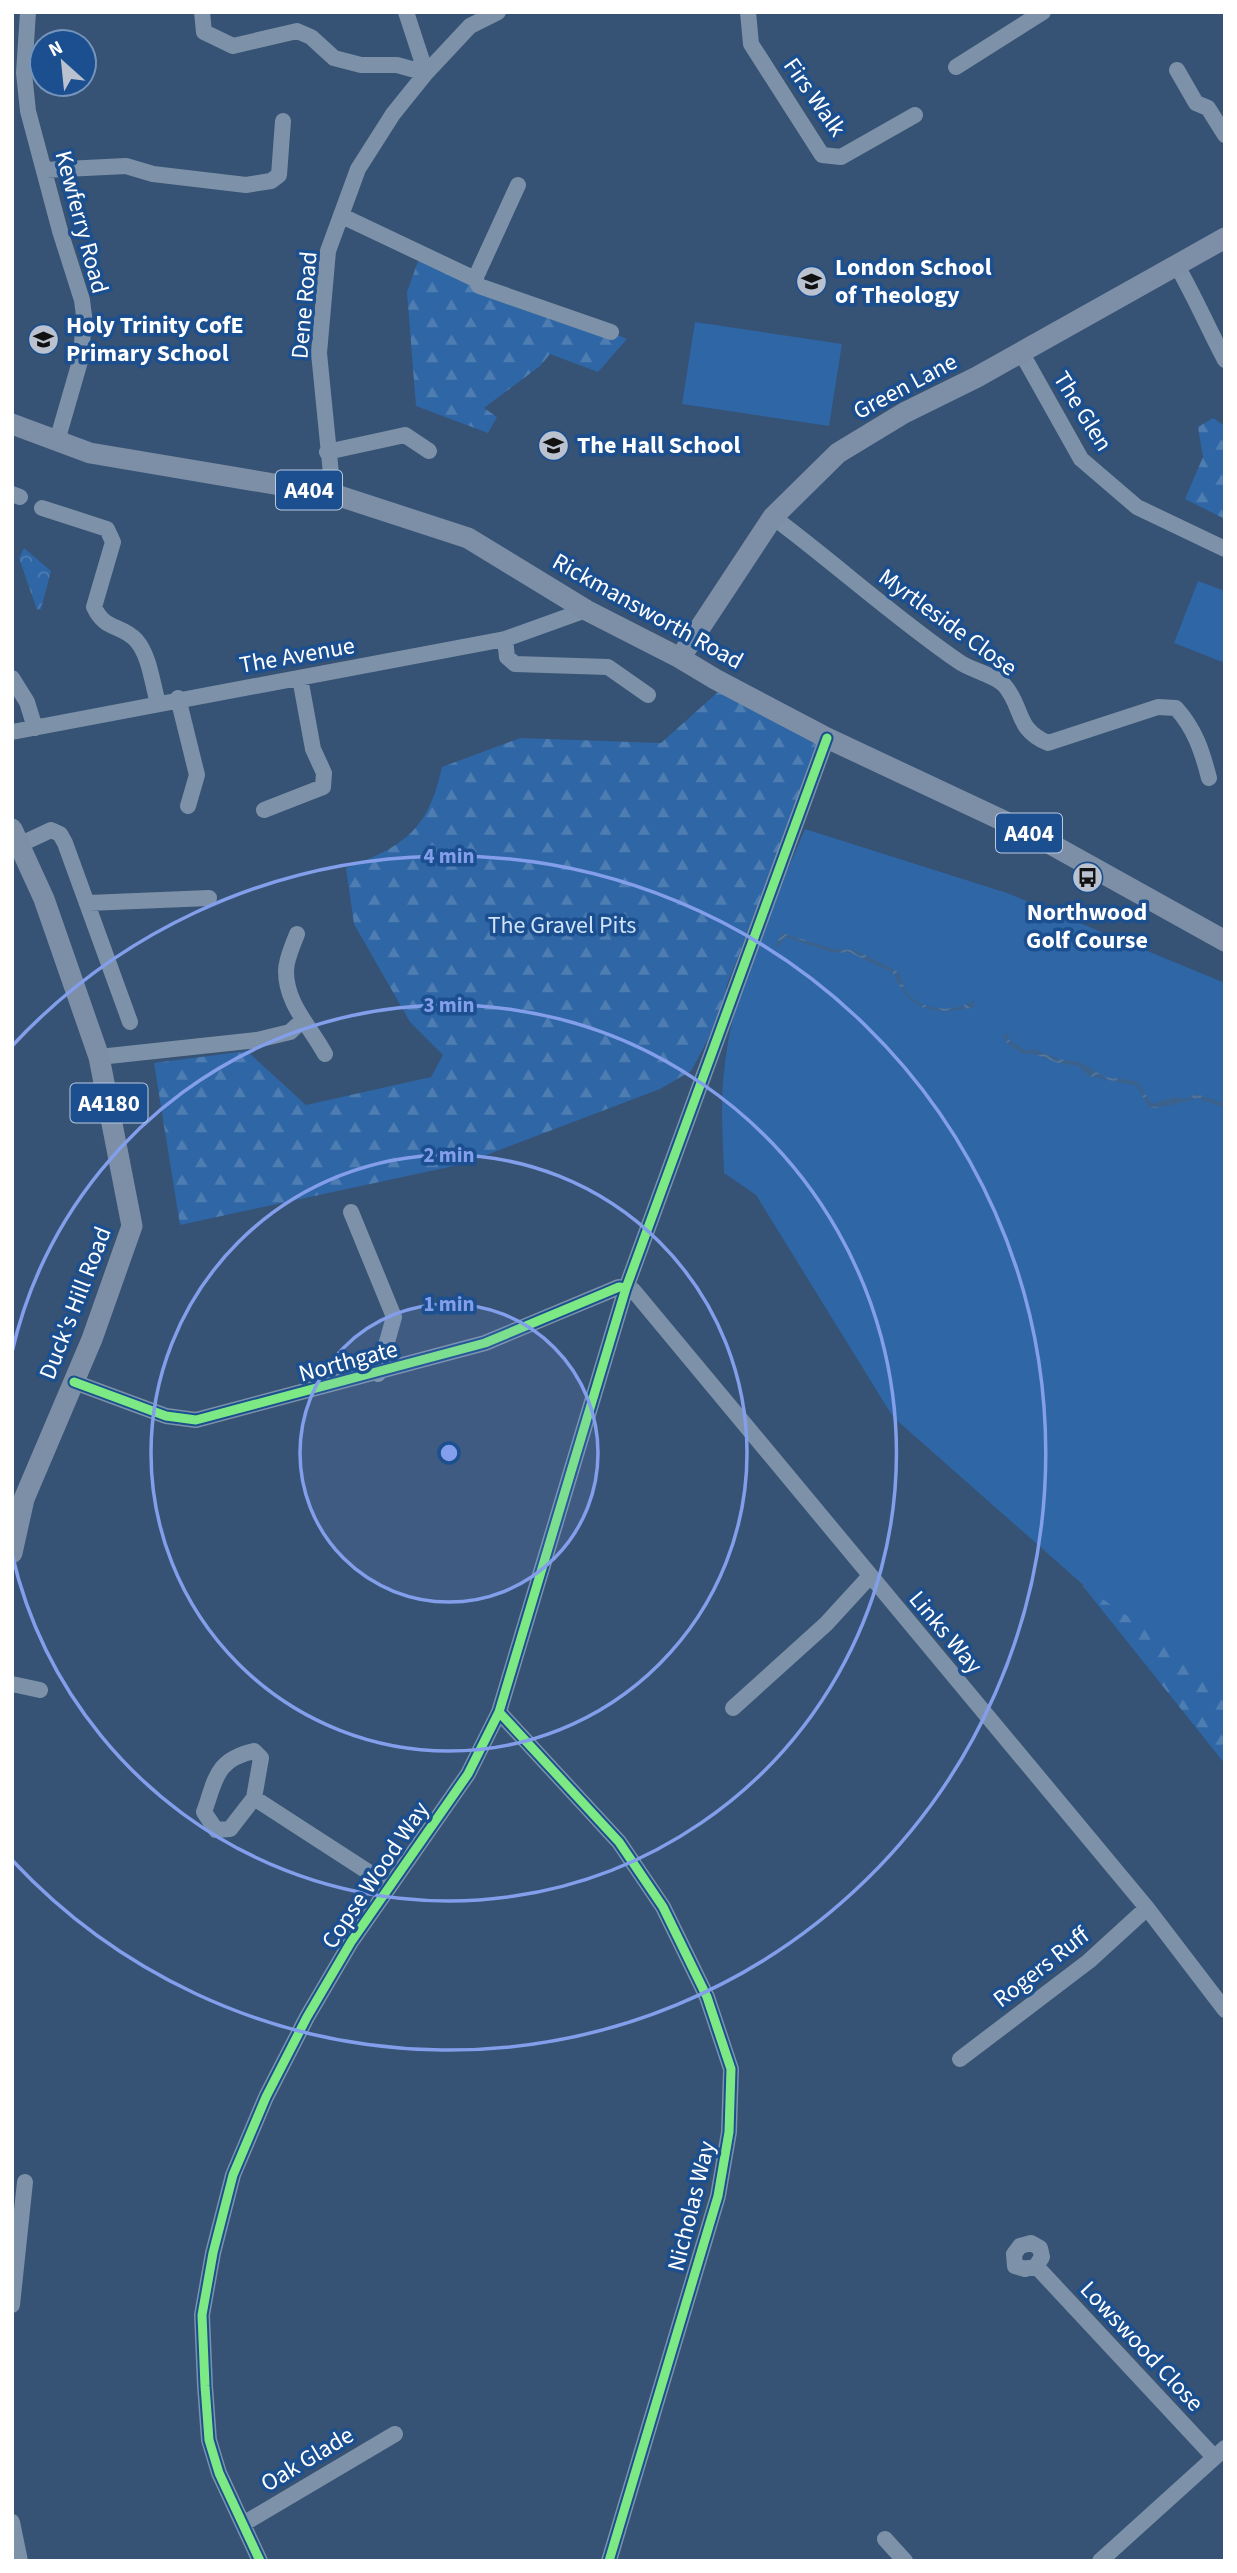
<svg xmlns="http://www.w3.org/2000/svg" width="1237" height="2573" viewBox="0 0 1237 2573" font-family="'Source Sans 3',sans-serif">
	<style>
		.grass { fill: #2f66a5 }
		.forest { fill: url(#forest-firs) }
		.park { fill: url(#park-crowns) }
		.water { fill: url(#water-waves) }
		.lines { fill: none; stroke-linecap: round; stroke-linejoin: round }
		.minor { stroke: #7d92a8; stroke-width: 16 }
		.major { stroke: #7d8ea7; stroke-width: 21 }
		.cycleway-casing { stroke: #1b4f8f; stroke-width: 13 }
		.cycleway { stroke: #7ce984; stroke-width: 9 }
		.ring { fill: none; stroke: #839eea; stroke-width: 3.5 }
		.labels { text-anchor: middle; stroke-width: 7; stroke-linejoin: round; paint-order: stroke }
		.shield { fill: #1b4f8f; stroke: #bbcadd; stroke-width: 2 }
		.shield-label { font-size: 23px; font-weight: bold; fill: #fff }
		.street-label { font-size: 24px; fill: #fff; stroke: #1b4f8f }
		.poi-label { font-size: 24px; font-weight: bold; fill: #fff; stroke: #1b4f8f; text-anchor: start }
		.park-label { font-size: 24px; fill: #cfe3fa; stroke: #1b4f8f }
		.centre { fill: #839eea; stroke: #1b4f8f; stroke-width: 3.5 }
		.ring-label { font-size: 21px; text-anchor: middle; font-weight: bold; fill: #839eea; stroke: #1b4f8f; stroke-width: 7; stroke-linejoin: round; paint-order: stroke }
	</style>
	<defs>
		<pattern id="forest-firs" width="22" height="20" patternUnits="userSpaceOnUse" patternTransform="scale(1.75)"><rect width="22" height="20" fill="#2f66a5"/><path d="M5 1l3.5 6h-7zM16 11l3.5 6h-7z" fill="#4e7db2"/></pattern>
		<pattern id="park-crowns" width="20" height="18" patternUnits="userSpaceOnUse" patternTransform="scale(1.75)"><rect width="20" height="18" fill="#2f66a5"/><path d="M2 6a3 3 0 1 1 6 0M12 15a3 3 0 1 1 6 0" fill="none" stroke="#4e7db2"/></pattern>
		<pattern id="water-waves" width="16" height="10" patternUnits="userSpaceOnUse" patternTransform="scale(1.75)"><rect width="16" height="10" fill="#3b618d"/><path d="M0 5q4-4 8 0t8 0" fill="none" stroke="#58799e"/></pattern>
	</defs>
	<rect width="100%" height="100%" fill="#365274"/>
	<path class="grass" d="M695,322L842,344L829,426L682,404Z
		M1198,581L1225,591V663L1174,643Z
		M805,829L1007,893L1225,983V1683L1098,1598L893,1417L756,1195L724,1173C723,1140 720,1105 724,1072C732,986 772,907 805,829Z"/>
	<path class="forest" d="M421,253L611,332L627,339L598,372L550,354L540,366L484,408L497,417L488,433L416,406L407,292Z
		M1213,418L1225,426V519L1185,499L1203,457L1198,427Z
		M718,692L814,735L821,748L726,987L729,1000L691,1071L660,1089L463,1164L180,1225L154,1063L247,1051L306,1105L431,1077L443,1055L410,1022L354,924L346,868C405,846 428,830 442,767L520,738L661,743Z
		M1082,1585L1225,1683V1764Z"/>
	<path class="park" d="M24,548L51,571L41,609L37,610L19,558Z"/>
	<path class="water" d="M782,933L834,949L855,950L897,971C902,977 902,985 906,991C919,1011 956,1014 973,1000L975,1007C935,1016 910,1013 893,973L851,953L831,952L785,937L778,948L775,946Z
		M1008,1033L1009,1040L1026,1051L1034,1049L1059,1059L1080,1062L1105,1077L1137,1081L1152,1104L1174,1097L1186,1099L1196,1094L1225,1103V1108L1197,1098C1189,1101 1157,1109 1149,1108L1137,1086L1089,1076L1078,1066L1058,1063L1034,1054H1023L1008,1044L1003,1036Z"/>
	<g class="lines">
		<path class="minor" d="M28,12L24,73L28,111L60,231L82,300L84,316L81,358L57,441
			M202,12L204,32L233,46L297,31L311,37L334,58L361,65H397L426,73
			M406,12L426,73
			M748,12L751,44L822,155L841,157L915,115
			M956,67L1043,12
			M1177,70L1196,103L1208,108L1225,135
			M45,170L126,166L153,174L246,185L271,181L279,175L283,121
			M342,216L475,279L479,286L611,332
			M1177,266C1195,297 1208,328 1225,360
			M475,279L518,185
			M1021,352L1081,459L1137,507L1225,549
			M327,452L405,435L429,451
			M12,494L20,497
			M333,494L319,353L328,251L358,169L393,114L426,73L470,26L498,12
			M42,508L107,529L113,542L94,607C105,631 121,624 136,640C150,656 152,683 158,703
			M773,517C836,564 894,617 958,661C971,671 995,674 1005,686C1024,709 1015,729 1048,743L1158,707L1176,708C1195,729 1202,751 1209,778
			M505,639L507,657L515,664L608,667L648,695
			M12,678L27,702L35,728
			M178,698L197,775L188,806
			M12,732L505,639L586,610
			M264,810L323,787L324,773L313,749L300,678
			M21,844L51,830L60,834L65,843L130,1022
			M88,903L209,898
			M297,934C293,945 286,959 286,971C286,1004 310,1026 325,1054
			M99,1057L257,1040L290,1032L303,1020
			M351,1212L394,1317L378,1374
			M74,1382L166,1416L196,1420L485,1343L619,1287L633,1290L1147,1908L1225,2010
			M12,1684L40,1690
			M733,1708L826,1624L870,1576
			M499,1712L619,1842L663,1907L707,1997L731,2069L729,2132L718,2196L609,2561
			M254,1798L230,1829L216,1830L204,1812C216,1779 215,1760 254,1751L261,1758L254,1798L390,1886
			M960,2059L1089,1961L1147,1908
			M1031,2243L1040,2248L1042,2257L1036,2266L1025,2269L1015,2266L1014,2254L1020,2246Z
			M1036,2266L1214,2457
			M12,2305L25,2182
			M12,2522L20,2561
			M243,2524L395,2434
			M885,2539L905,2561
			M260,2561L219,2473L209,2440L205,2386L202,2315L213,2253L233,2175L266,2097L307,2017L351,1942L468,1774L499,1712L626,1288L827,738
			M1100,2561L1225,2448"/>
		<path class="major" d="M12,424L90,453L333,494L468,538L586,610L680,658L715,679L827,738L1038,837L1225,941
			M680,658L773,517L838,453L904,413L977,377L1225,238
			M12,829L44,899L99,1057L132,1226L92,1339L24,1499L12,1553"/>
		<defs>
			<path id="cycleway" d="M74,1382L166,1416L196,1420L485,1343L600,1295L619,1287L626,1288
				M499,1712L619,1842L663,1907L707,1997L731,2069L729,2132L718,2196L609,2561
				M260,2561L219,2473L209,2440L205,2386L202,2315L213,2253L233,2175L266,2097L307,2017L351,1942L468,1774L499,1712L626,1288L827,738"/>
		</defs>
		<use href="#cycleway" class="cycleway-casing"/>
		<use href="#cycleway" class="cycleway"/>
	</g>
	<circle cx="449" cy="1453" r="149" fill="#839eea" fill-opacity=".12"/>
	<g class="ring">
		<circle cx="449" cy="1453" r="149"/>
		<circle cx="449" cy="1453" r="298"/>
		<path d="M12 1352A448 448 0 1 1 12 1554"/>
		<path d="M12 1046A597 597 0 1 1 12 1860"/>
	</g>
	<defs>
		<symbol id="university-disc" viewBox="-11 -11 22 22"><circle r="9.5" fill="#b9c2ce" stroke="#1b4f8f"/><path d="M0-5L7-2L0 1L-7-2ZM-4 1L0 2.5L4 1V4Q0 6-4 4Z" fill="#111"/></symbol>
		<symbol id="school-disc" viewBox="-11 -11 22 22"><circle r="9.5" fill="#b9c2ce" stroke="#1b4f8f"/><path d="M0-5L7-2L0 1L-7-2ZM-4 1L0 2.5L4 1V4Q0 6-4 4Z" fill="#111"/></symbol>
		<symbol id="bus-disc" viewBox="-11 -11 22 22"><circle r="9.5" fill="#b9c2ce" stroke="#1b4f8f"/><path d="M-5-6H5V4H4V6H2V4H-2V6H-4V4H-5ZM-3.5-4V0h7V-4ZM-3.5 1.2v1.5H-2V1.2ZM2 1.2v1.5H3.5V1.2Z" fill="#111"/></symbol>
	</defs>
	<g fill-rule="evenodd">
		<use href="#university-disc" x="794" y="264" width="35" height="35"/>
		<use href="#school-disc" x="26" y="322" width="35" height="35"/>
		<use href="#school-disc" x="536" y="428" width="35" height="35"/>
		<use href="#bus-disc" x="1070" y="860" width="35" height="35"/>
	</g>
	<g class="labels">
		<g class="shield">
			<rect x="276" y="470.5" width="66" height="39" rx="5"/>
			<rect x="996" y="813.5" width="66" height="39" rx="5"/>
			<rect x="70.5" y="1083.5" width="77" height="39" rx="5"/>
		</g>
		<g class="shield-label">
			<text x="309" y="498">A404</text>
			<text x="1029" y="841">A404</text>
			<text x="109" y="1111">A4180</text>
		</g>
		<g class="street-label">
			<text transform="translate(815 97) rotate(55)" y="8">Firs Walk</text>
			<text transform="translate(82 222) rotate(75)" y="8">Kewferry Road</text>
			<text transform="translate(304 305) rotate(-85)" y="8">Dene Road</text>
			<text transform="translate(905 386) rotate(-28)" y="8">Green Lane</text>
			<text transform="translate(1083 411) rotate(58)" y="8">The Glen</text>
			<text transform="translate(648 611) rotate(29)" y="8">Rickmansworth Road</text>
			<text transform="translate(948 622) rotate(36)" y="8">Myrtleside Close</text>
			<text transform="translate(297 655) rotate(-10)" y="8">The Avenue</text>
			<text transform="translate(75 1303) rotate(-69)" y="8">Duck's Hill Road</text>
			<text transform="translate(348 1361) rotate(-15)" y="8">Northgate</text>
			<text transform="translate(946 1632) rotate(50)" y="8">Links Way</text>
			<text transform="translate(375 1875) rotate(-56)" y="8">Copse Wood Way</text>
			<text transform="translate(1041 1967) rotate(-38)" y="8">Rogers Ruff</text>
			<text transform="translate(691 2206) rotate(-76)" y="8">Nicholas Way</text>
			<text transform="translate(1142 2346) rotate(47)" y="8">Lowswood Close</text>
			<text transform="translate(307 2459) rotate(-31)" y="8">Oak Glade</text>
		</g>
		<g class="poi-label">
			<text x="835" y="275">London School<tspan x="835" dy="28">of Theology</tspan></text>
			<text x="66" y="333">Holy Trinity CofE<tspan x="66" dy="28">Primary School</tspan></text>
			<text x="577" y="453">The Hall School</text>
			<text x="1087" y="920" text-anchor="middle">Northwood<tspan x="1087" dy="28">Golf Course</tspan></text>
		</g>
		<g class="park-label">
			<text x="562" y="933">The Gravel Pits</text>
		</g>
	</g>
	<circle cx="449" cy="1453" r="10" class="centre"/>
	<g class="ring-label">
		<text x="449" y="863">4 min</text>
		<text x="449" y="1012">3 min</text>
		<text x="449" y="1162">2 min</text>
		<text x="449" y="1311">1 min</text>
	</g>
	<rect width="1237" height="2573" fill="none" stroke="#ffffff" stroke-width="28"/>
	<g transform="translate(63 63) rotate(333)"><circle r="33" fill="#1b4f8f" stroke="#7695bc" stroke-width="2"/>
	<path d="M0-5L12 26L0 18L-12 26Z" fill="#b9c2ce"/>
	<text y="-10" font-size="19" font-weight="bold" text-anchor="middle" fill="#ffffff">N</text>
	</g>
</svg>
